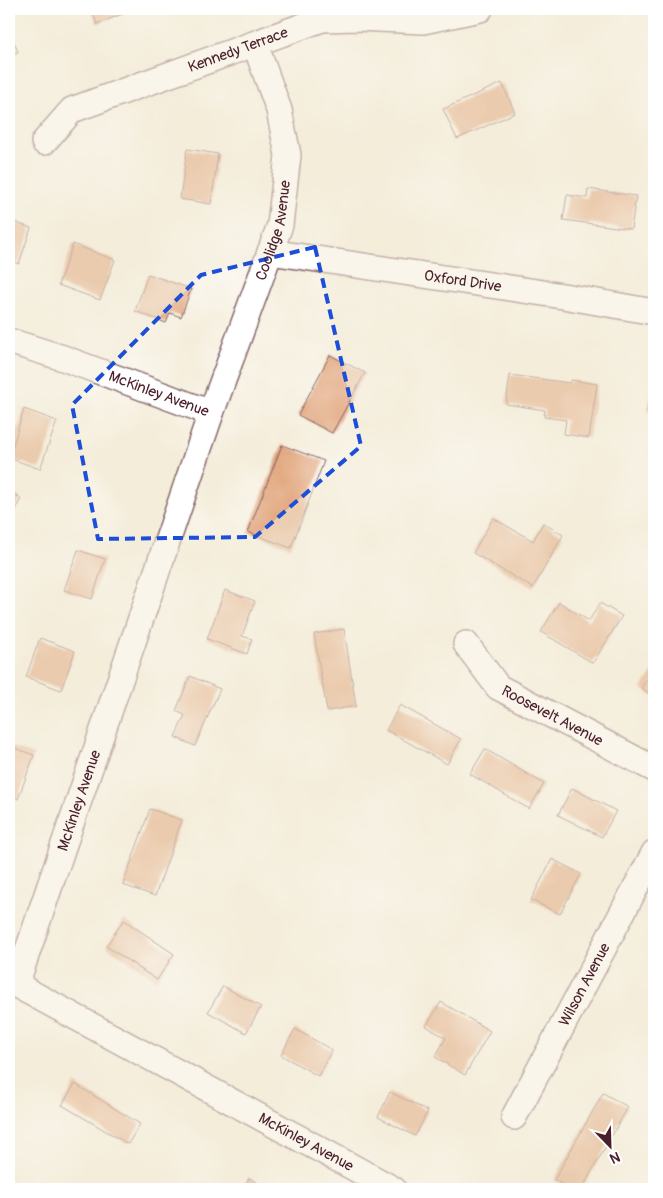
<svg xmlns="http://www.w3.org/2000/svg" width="663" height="1198" viewBox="0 0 663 1198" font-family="Pangolin,sans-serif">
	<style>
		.building { fill: #e0a277 }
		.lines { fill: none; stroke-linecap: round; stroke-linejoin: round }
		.minor-casing { stroke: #866768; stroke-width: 28 }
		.minor { stroke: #fff; stroke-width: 25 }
		.marked { fill: none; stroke: #1d4ed8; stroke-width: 4; stroke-dasharray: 10 6; stroke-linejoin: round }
		.labels { text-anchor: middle; stroke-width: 4.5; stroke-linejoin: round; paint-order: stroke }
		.street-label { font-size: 15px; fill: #4a1f2b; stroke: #fff }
	</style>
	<rect width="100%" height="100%" fill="#fff"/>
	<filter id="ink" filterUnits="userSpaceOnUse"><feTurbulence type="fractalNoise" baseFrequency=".02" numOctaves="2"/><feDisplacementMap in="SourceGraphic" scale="10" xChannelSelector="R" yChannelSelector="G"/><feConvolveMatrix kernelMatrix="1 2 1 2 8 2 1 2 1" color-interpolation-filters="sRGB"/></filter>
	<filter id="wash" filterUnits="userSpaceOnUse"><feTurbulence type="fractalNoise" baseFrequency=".0096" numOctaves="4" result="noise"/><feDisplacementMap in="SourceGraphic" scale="20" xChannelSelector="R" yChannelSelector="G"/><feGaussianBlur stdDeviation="1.12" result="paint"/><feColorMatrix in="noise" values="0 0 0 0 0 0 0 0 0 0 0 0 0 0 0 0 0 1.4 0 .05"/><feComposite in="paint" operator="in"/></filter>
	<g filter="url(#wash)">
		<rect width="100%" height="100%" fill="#f4edda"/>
		<g id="blocks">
			<path class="building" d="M91,9H135L97,24Z
				M9,29L18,52L9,56Z
				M502,83L515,113L457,139L443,109Z
				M187,149L218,154L211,204L180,199Z
				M588,189L636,196L631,229L563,220L567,195L587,198Z
				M9,220L31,228L19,264L9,260Z
				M73,244L115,260L100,300L58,285Z
				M148,274L191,289L181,317L170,313L166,323L135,311Z
				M330,355L365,373L332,433L298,415Z
				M510,375L570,383L571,380L597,384L589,438L564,434L566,420L544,417L545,410L506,404Z
				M654,384V413L647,411Z
				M24,409L57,421L40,469L9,458Z
				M282,445L324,461L291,548L248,532Z
				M9,492L21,498L9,525Z
				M493,518L533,541L543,523L563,535L533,588L473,553Z
				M78,550L105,559L92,599L64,590Z
				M225,590L255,601L242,636L252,639L247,654L207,639Z
				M559,602L589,621L600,603L622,616L593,663L541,632Z
				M344,629L356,706L327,711L314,634Z
				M40,638L75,651L61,690L26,677Z
				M654,670V697L641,688Z
				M190,676L220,689L195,746L175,737L185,715L176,711Z
				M400,705L461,739L447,764L386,730Z
				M9,746L34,755L18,799L9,796Z
				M485,749L544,784L529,809L470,774Z
				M572,788L616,811L602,837L558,815Z
				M150,809L182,820L155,896L123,885Z
				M552,859L581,874L560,914L531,900Z
				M124,920L174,954L157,980L106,946Z
				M223,986L261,1007L246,1033L208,1012Z
				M441,1002L490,1031L465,1075L435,1057L446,1038L426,1026Z
				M295,1029L332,1050L318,1076L281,1055Z
				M75,1084L140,1124L128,1144L62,1105Z
				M390,1092L428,1111L415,1136L378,1117Z
				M603,1093L628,1107L582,1189H571L554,1180Z
				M249,1178L269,1189H242Z"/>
		</g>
	</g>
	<g filter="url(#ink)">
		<use href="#blocks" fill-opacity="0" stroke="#866768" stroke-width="1"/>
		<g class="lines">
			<defs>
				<g id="minor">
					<path id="s1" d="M44,142L72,110L322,19L357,18L423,21L480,9"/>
					<path id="s2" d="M270,252L563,296L654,312"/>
					<path id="s3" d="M9,341L63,358L211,413"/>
					<path id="s4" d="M466,644L498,687L654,769"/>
					<path id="s5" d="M9,981L393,1189"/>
					<path id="s6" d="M16,985L211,413L280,225L288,155L279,110L255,44"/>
					<path id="s7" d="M514,1117L654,853"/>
				</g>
			</defs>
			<use href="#minor" class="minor-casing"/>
			<use href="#minor" class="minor"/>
		</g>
	</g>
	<path d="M0 0H663V1198H0ZM315,247L361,446L255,537L98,539L72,405L201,275Z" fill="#f4edda" fill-opacity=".55" fill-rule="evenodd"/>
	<path class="marked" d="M315,247L361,446L255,537L98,539L72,405L201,275Z"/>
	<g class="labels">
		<g class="street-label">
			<text dy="5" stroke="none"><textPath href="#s1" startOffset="219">Kennedy Terrace</textPath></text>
			<text dy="5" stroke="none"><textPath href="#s6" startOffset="798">Coolidge Avenue</textPath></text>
			<text dy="5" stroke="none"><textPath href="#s2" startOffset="195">Oxford Drive</textPath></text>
			<text dy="5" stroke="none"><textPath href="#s3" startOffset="159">McKinley Avenue</textPath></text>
			<text dy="5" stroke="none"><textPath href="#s4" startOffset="115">Roosevelt Avenue</textPath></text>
			<text dy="5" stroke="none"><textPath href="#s6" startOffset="195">McKinley Avenue</textPath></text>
			<text dy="5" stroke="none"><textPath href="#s7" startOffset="150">Wilson Avenue</textPath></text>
			<text dy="5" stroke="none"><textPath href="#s5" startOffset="338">McKinley Avenue</textPath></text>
		</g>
	</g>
	<rect width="663" height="1198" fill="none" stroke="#fff" stroke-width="30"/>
	<g transform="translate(610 1146) rotate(157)" stroke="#ffffff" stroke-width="4" paint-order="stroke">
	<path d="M0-4L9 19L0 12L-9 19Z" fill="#4a1f2b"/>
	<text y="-8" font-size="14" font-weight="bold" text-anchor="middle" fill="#4a1f2b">N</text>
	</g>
</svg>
